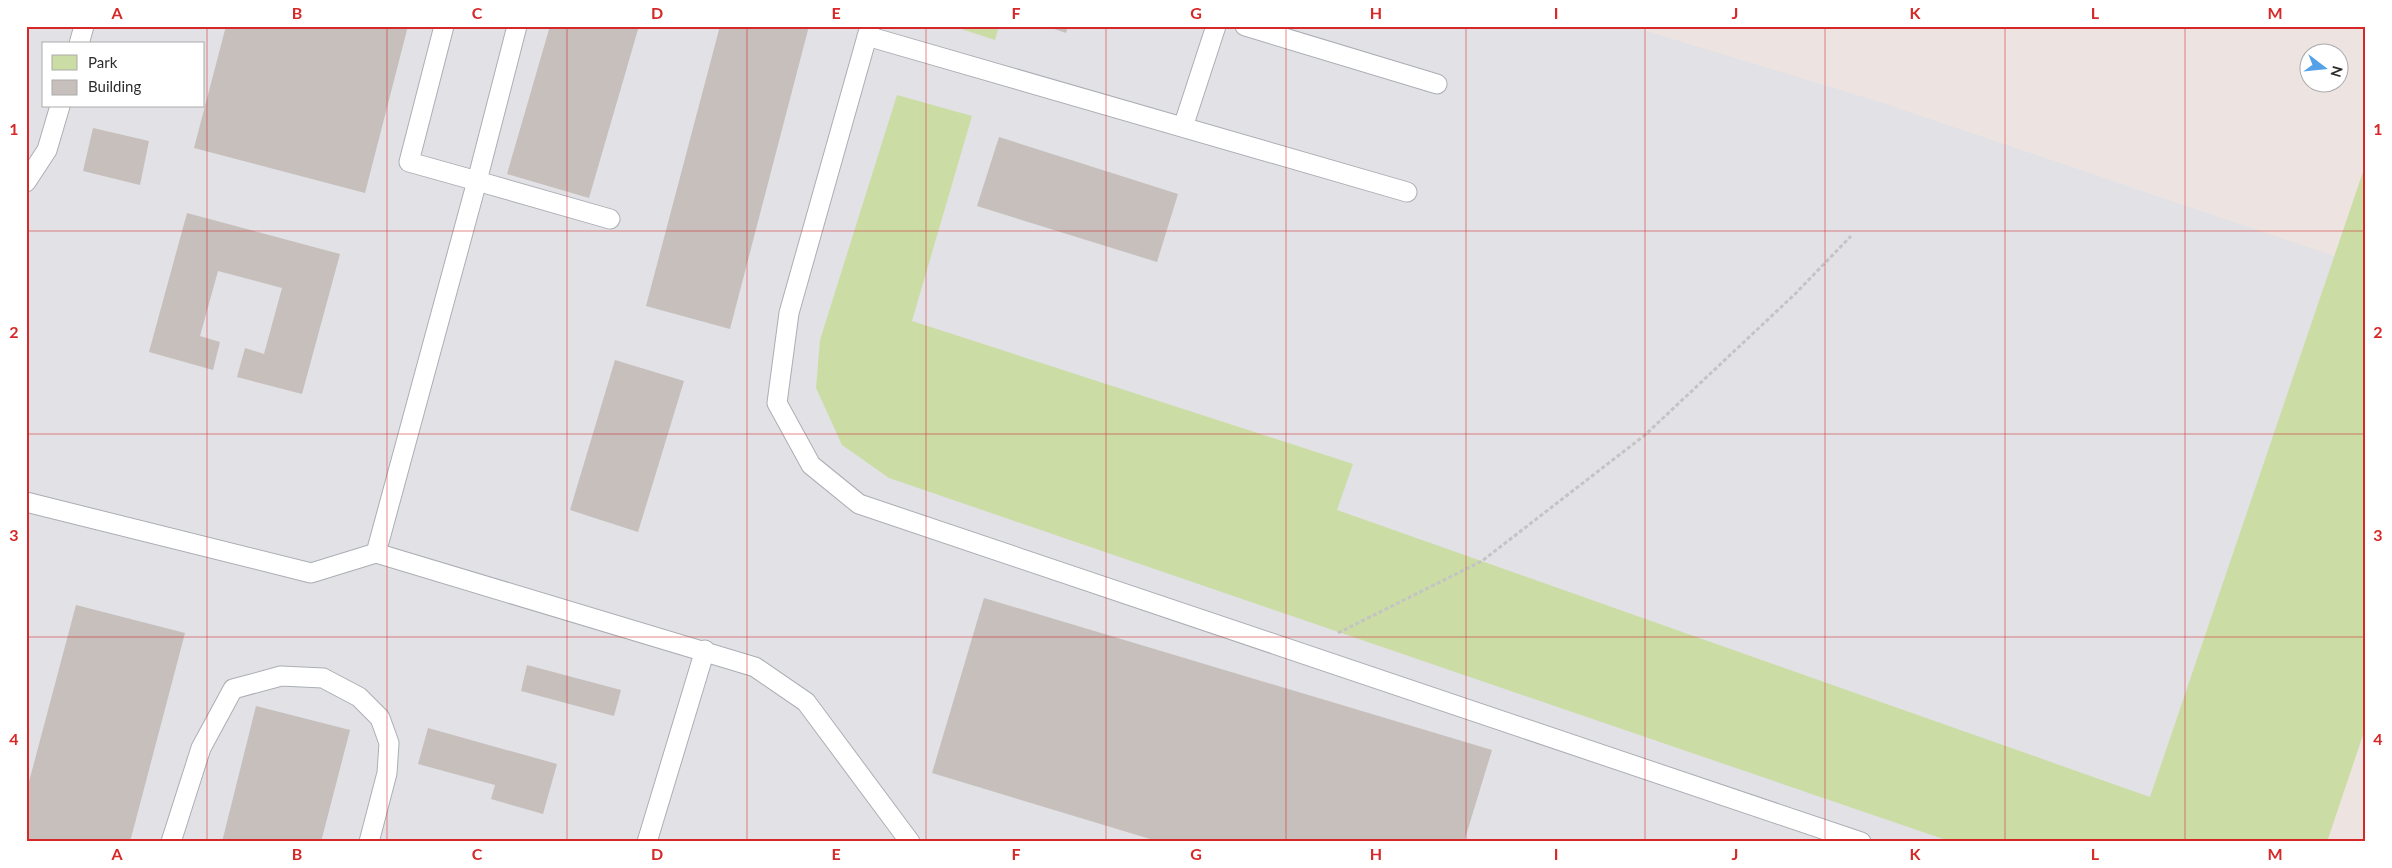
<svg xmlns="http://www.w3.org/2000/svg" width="2392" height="868" viewBox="0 0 2392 868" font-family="Lato,sans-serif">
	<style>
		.industrial { fill: #e1e1e6; fill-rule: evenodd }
		.green { fill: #cbdda4 }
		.building { fill: #c6bfbc }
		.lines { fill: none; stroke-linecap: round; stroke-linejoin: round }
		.service-casing { stroke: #aaafb4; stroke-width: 21 }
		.path { stroke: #c4c4c4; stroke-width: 3; stroke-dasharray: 4 2.5; stroke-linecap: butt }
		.service { stroke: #fff; stroke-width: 19 }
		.grid { fill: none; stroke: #d62828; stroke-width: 1; stroke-opacity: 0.55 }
		.neatline { fill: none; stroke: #d62828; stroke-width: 2 }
		.grid-label { font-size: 16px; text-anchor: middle; font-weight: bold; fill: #d62828 }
	</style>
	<rect width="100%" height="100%" fill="#ede4e1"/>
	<path class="industrial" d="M26,26H1630L1883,103L2337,257L2280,842H26ZM44,44H204V106H44Z"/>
	<path class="green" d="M952,26H999L995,40Z
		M897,95L972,116L912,321L1353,464L1337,510L2150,797L2366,163V726L2327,842H1952L889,478L842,445L816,388L820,340Z"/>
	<path class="building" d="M226,26H408L365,193L194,148Z
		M550,26H639L589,198L507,174Z
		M720,26H809L730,329L646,306Z
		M1046,26H1068L1066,33Z
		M93,128L149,141L140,185L83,171Z
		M999,137L1178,194L1157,262L977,206Z
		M187,213L340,254L302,394L237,377L245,348L264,354L282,288L218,271L200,336L220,342L213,370L149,352Z
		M615,360L684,381L638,532L570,510Z
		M984,598L1492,750L1464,842H1160L932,773Z
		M76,605L185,633L130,842H26V793Z
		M527,665L621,690L614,716L521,691Z
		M256,706L350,730L321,842H222Z
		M428,728L557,764L543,814L491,799L495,785L418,764Z"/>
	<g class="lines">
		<defs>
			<path id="service" d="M444,26L409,162L477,181L517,26
				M870,26L789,313L777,403L811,465L859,504L1861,842
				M1245,26L1437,84
				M867,36L1407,192
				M79,44L84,26
				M1183,127L1216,26
				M26,182L47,150L60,106
				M610,219L477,181L376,553L755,667L806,702L910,842
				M26,502L311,573L376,553
				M171,842L201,748L233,689L281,676L323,678L359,697L380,718L389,743L387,773L369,842
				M647,842L705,650"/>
		</defs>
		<use href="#service" class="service-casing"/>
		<path class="path" d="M1338,633L1482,561L1645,435L1795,294L1851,236"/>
		<use href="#service" class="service"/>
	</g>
	<path class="grid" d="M207,26V842M387,26V842M567,26V842M747,26V842M926,26V842M1106,26V842M1286,26V842M1466,26V842M1645,26V842M1825,26V842M2005,26V842M2185,26V842M26,231H2366M26,434H2366M26,637H2366"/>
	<rect width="2392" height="868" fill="none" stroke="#ffffff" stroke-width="55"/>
	<rect x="42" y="42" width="162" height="65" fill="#ffffff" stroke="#ababab"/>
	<rect x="52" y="55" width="25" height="15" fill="#cbdda4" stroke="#ababab"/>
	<text x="88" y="68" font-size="15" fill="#2d2d2d">Park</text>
	<rect x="52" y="80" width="25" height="15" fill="#c6bfbc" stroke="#ababab"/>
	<text x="88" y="92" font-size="15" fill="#2d2d2d">Building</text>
	<g transform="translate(2324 68) rotate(106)"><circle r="24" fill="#ffffff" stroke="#ababab"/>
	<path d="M0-4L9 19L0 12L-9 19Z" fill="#54a1e7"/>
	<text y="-8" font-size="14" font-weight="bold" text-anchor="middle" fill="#2d2d2d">N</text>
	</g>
	<rect x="28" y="28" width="2336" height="812" class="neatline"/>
	<g class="grid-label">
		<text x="117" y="19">A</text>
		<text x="297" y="19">B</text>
		<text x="477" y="19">C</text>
		<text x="657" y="19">D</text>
		<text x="836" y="19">E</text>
		<text x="1016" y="19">F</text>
		<text x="1196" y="19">G</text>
		<text x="1376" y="19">H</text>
		<text x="1556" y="19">I</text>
		<text x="1735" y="19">J</text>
		<text x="1915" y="19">K</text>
		<text x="2095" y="19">L</text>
		<text x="2275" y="19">M</text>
		<text x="14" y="135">1</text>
		<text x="2378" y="135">1</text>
		<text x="14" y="338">2</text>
		<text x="2378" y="338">2</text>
		<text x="14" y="541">3</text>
		<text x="2378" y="541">3</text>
		<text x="14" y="745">4</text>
		<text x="2378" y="745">4</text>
		<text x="117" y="860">A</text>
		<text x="297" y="860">B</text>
		<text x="477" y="860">C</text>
		<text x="657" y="860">D</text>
		<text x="836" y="860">E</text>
		<text x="1016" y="860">F</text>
		<text x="1196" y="860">G</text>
		<text x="1376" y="860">H</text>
		<text x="1556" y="860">I</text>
		<text x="1735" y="860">J</text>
		<text x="1915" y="860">K</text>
		<text x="2095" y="860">L</text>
		<text x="2275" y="860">M</text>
	</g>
</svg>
